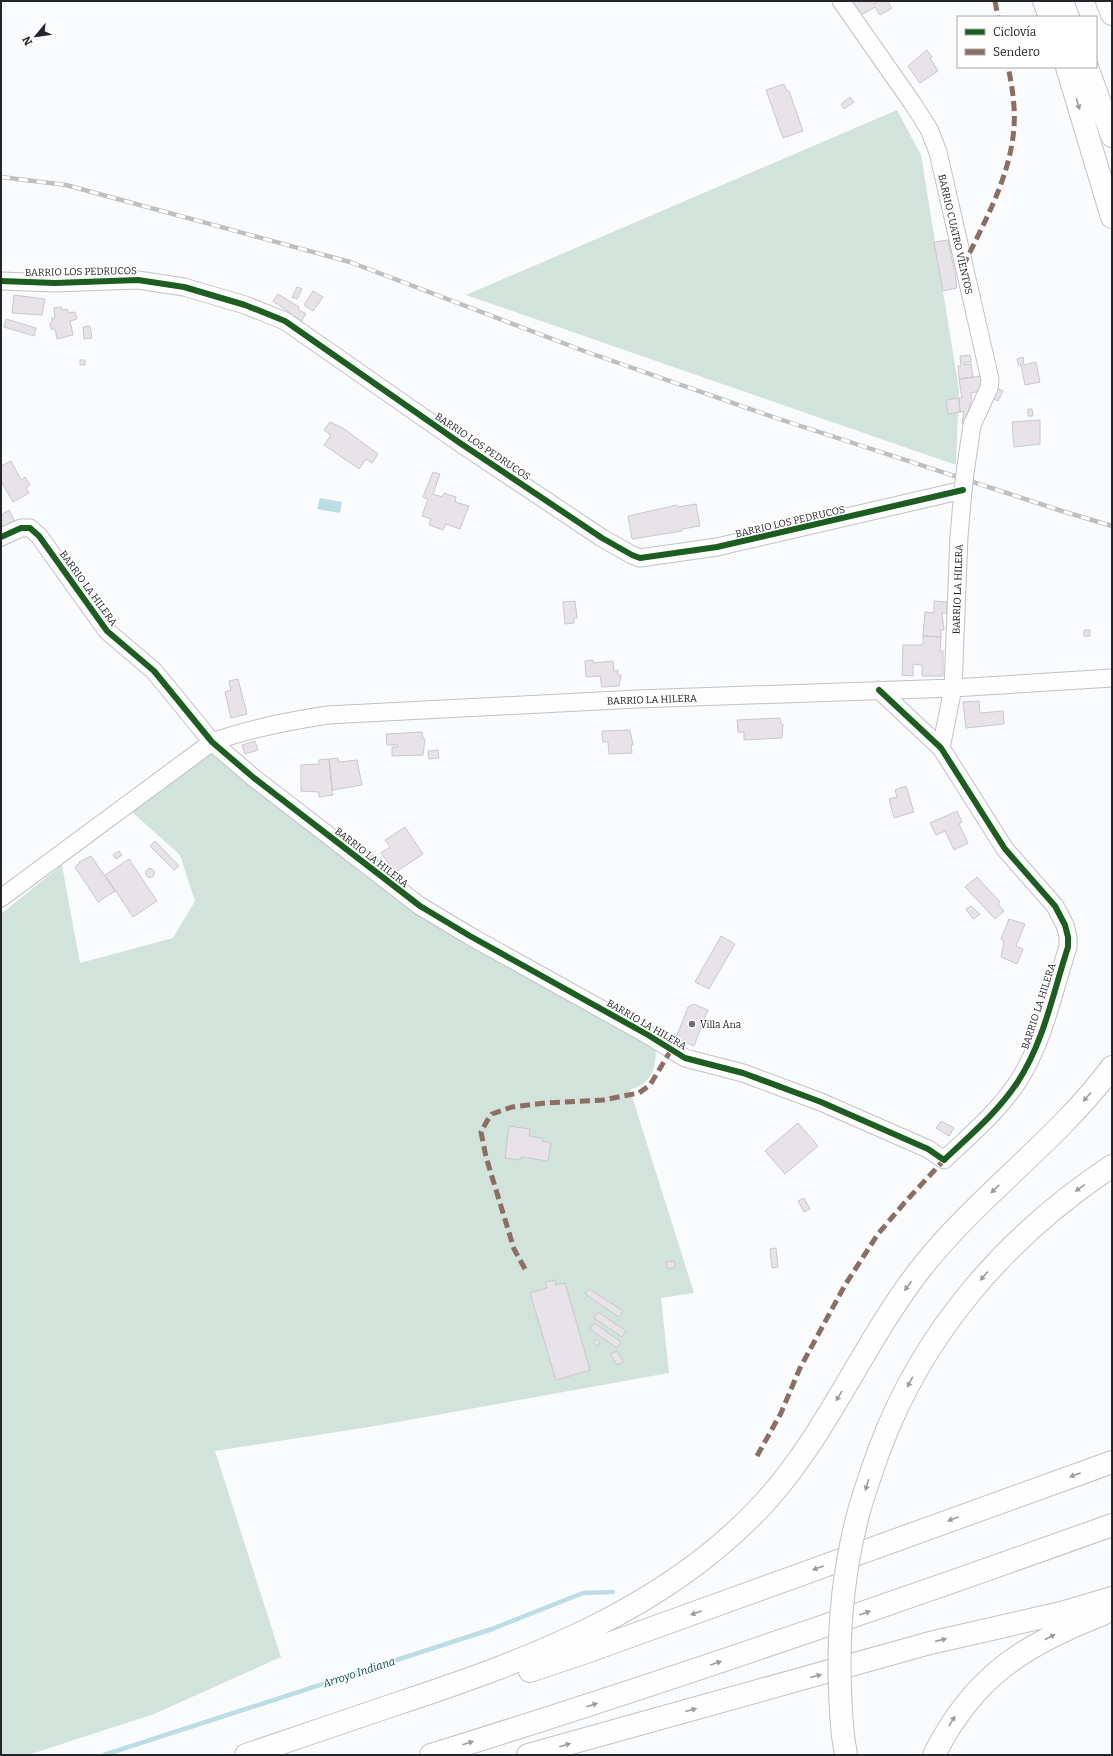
<svg xmlns="http://www.w3.org/2000/svg" width="1113" height="1756" viewBox="0 0 1113 1756" font-family="Bitter,serif">
	<style>
		.green { fill: #d1e3da }
		.water { fill: #bbdde6 }
		.lines { fill: none; stroke-linecap: round; stroke-linejoin: round }
		.stream { stroke: #bbdde6; stroke-width: 4.5 }
		.building { fill: #e8e3e8; stroke: #c9c8ca }
		.minor-casing { stroke: #c0c2c4; stroke-width: 19 }
		.highway-casing { stroke: #c0c2c4; stroke-width: 24 }
		.minor { stroke: #fefeff; stroke-width: 17 }
		.highway { stroke: #fefeff; stroke-width: 22 }
		.rail-casing { stroke: #bebfc0; stroke-width: 4.5 }
		.rail { stroke: #fff; stroke-width: 3; stroke-dasharray: 9; stroke-linecap: butt }
		.minor-bridge-casing { stroke: #c0c2c4; stroke-width: 19; stroke-linecap: butt }
		.highway-bridge-casing { stroke: #c0c2c4; stroke-width: 24; stroke-linecap: butt }
		.minor-bridge { stroke: #fefeff; stroke-width: 17 }
		.highway-bridge { stroke: #fefeff; stroke-width: 22 }
		.quiet { stroke: #8d6e63; stroke-width: 5; stroke-dasharray: 10 5; stroke-linecap: butt }
		.cycleway-casing { stroke: #fff; stroke-width: 8 }
		.cycleway { stroke: #1b5e20; stroke-width: 6 }
		.oneway { fill: #9c9c9e }
		.poi-dot { fill: #6f7073; stroke: #fff; stroke-width: 1.5 }
		.labels { text-anchor: middle; stroke-width: 3; stroke-linejoin: round; paint-order: stroke }
		.street-label { font-size: 10px; fill: #242528; stroke: #fff }
		.poi-label { font-size: 10px; fill: #242528; stroke: #fff; text-anchor: start }
		.water-label { font-size: 11px; font-style: italic; fill: #034b59; stroke: #fff }
	</style>
	<rect width="100%" height="100%" fill="#f9fbfd"/>
	<path class="green" d="M897,110L921,155L959,390L956,465L466,295Z
		M210,753L413,905L655,1045C657,1058 655,1074 644,1083C640,1086 634,1088 630,1090L694,1293L661,1298L669,1373L381,1425L215,1451L281,1657L154,1714L28,1755H1V914L62,865L80,963L173,938L195,901L180,855L131,811Z"/>
	<path class="water" d="M320,498L342,502L340,513L317,509Z"/>
	<g class="lines">
		<path class="stream" d="M104,1755L492,1629L583,1593L613,1592"/>
	</g>
	<path class="building" d="M852,1H871L873,4L878,1H887L892,8L880,15L875,7L861,15Z
		M927,50L932,57L930,58L938,71L920,83L908,66Z
		M784,84L787,91H789L803,131L783,138L766,90Z
		M850,97L854,102L844,109L841,104Z
		M948,240L954,269L958,268L959,273L955,274L957,288L943,291L934,242Z
		M297,287L302,289L297,299L292,297Z
		M313,291L323,297L313,311L304,305Z
		M278,294L299,307L298,309L306,314L301,321L273,301Z
		M14,295L45,299L42,315L12,313Z
		M61,307L62,310L67,309L69,313L75,312L77,319L70,321L73,335L57,339L55,329H51L50,323L52,322V318H55L54,308Z
		M6,319L36,328L34,336L4,327Z
		M90,326L92,338L84,339L83,327Z
		M970,355L971,362L964,363V365L971,364L973,377L959,379L958,366H961L960,356Z
		M1023,357L1024,365L1036,362L1040,382L1025,385L1021,365L1019,366L1017,359Z
		M80,360H85V365H80Z
		M982,376L981,391L970,393L972,395L966,424L962,423L964,411L960,412L959,398H962L959,379Z
		M996,388L1003,391L998,401L991,398Z
		M959,398L960,412L948,414L946,400Z
		M1028,409H1032L1033,416H1028Z
		M1040,420V444L1014,447L1012,422Z
		M330,422L343,428L378,454L372,463L366,459L359,469L324,445L331,435L324,430Z
		M11,461L21,480L25,477L30,485L26,488L29,493L13,502L1,481V466Z
		M433,472L440,474L433,494L442,497L444,493L456,497L455,502L469,506L460,529L446,524L443,530L429,525L431,519L422,516L428,499L423,497Z
		M696,504L700,526L682,529V531L632,539L628,516L677,505L678,507Z
		M9,510L15,522L1,530V515Z
		M575,601L577,618H574V623L565,624L563,602Z
		M934,601L947,602V613H942L944,630H941V637L923,636L925,612L934,613Z
		M1084,630H1090V636H1084Z
		M923,636L941,637L940,651H943V676H922V665L913,664V676L902,675L903,645H923Z
		M593,660V663L613,661L614,671L618,670V675H621L619,686L602,687L600,676L586,677L585,661Z
		M238,679L247,714L231,718L225,692L231,690L229,681Z
		M979,701L980,713L1003,711L1004,724L966,728L963,702Z
		M780,718L781,724H783L782,738L744,740V732H738L737,720Z
		M630,730L633,745H631L632,753L609,754L608,742H603L602,731Z
		M422,732L423,739H425L423,755L392,756V747H398V745H387L386,734Z
		M255,741L258,750L245,754L242,745Z
		M438,750L439,758L429,759L428,751Z
		M338,758L339,762L357,760L362,785L332,790L329,759Z
		M329,759L333,795L319,797V792L301,791V765L319,764V760Z
		M906,786L914,812L894,818L889,799L897,797L895,790Z
		M957,811L962,822L959,824L968,843L954,850L945,831L936,835L930,823Z
		M405,827L423,854L390,876L358,852L362,847L386,866L389,864L381,853L390,847L385,840Z
		M155,841L179,866L174,870L150,846Z
		M119,851L122,855L116,859L113,855Z
		M91,856L115,891L98,902L75,867L80,863L79,862Z
		M129,859L157,901L133,917L105,875Z
		M145.5 873a4.5 4.5 0 1 1 9 0a4.5 4.5 0 1 1-9 0Z
		M977,877L1000,902L998,904L1004,911L995,919L965,887Z
		M971,906L980,914L973,919L966,909Z
		M1009,919L1025,924L1016,946L1023,949L1017,964L1001,957L1004,941L1001,939Z
		M721,936L735,944L709,989L695,982Z
		M693,1004L708,1010L694,1046L676,1038L688,1007Z
		M941,1121L954,1128L949,1136L936,1128Z
		M798,1123L818,1146L785,1174L765,1151Z
		M509,1126L530,1129L529,1136L542,1138V1141L551,1143L548,1161L521,1157V1160L505,1158Z
		M804,1198L810,1209L804,1212L798,1201Z
		M776,1248L778,1267L772,1268L770,1249Z
		M674,1261L675,1267L668,1269L666,1262Z
		M555,1280L556,1285L565,1283L590,1370L556,1380L530,1293L547,1288L545,1282Z
		M589,1289L623,1311L619,1317L585,1294Z
		M598,1312L626,1331L622,1337L594,1318Z
		M594,1323L621,1342L617,1348L590,1329Z
		M596,1339L600,1342L598,1346L593,1343Z
		M617,1351L624,1362L617,1365L610,1354Z"/>
	<g class="lines">
		<defs>
			<path id="minor" d="M841,1L913,104L929,129L938,152L990,379L989,388L972,425L966,466
				M1,281L55,283L138,280L184,287L245,305L285,321L460,443L602,538L632,555L640,558L717,547L963,490L959,536L953,688L941,748
				M1,537L21,528H30L39,536L107,631L154,671L212,742L254,778L420,906L470,936L648,1035L685,1058L743,1073L821,1102L928,1149L944,1160C969,1136 997,1113 1017,1083C1044,1042 1053,993 1068,947V937L1065,925L1055,906L1005,849L941,748L879,690
				M1,898L212,742C251,728 288,721 328,715L637,699L953,688L1112,678"/>
			<path id="highway" d="M1044,1L1050,17
				M1062,1L1068,17
				M1107,1L1112,14
				M1067,67L1112,217
				M1087,67L1112,136
				M880,1448C924,1330 1008,1235 1112,1166
				M530,1671L589,1651L1112,1462
				M843,1736L846,1755
				M246,1755C297,1738 348,1720 399,1703C532,1659 669,1608 766,1501C829,1431 864,1341 922,1267C979,1195 1057,1141 1112,1067
				M431,1755C660,1684 886,1606 1112,1525
				M528,1755L930,1643L1061,1613L1112,1598
				M934,1755C973,1677 1023,1645 1103,1614"/>
		</defs>
		<use href="#minor" class="minor-casing"/>
		<use href="#highway" class="highway-casing"/>
		<use href="#minor" class="minor"/>
		<use href="#highway" class="highway"/>
		<defs>
			<path id="rail" d="M1,177L66,185L350,262L584,351L773,417L1062,511L1112,526"/>
		</defs>
		<use href="#rail" class="rail-casing"/>
		<use href="#rail" class="rail"/>
		<defs>
			<path id="minor-bridge" d="M963,490L966,466"/>
			<path id="highway-bridge" d="M843,1736C836,1663 839,1587 858,1515C864,1492 872,1470 880,1448"/>
		</defs>
		<use href="#minor-bridge" class="minor-bridge-casing"/>
		<use href="#highway-bridge" class="highway-bridge-casing"/>
		<use href="#minor-bridge" class="minor-bridge"/>
		<use href="#highway-bridge" class="highway-bridge"/>
		<path class="quiet" d="M995,1L998,17
			M963,266C987,217 1018,163 1014,107C1013,93 1011,80 1008,67
			M525,1269L514,1249L486,1157L481,1132L487,1121L492,1114L512,1107L545,1103L603,1100L639,1093L650,1085L671,1050
			M757,1456L781,1413L800,1368L845,1285L878,1234L906,1201L944,1160"/>
		<defs>
			<path id="cycleway" d="M1,281L55,283L138,280L184,287L245,305L285,321L460,443L602,538L632,555L640,558L717,547L963,490
				M1,537L21,528H30L39,536L107,631L154,671L212,742L254,778L420,906L470,936L648,1035L685,1058L743,1073L821,1102L928,1149L944,1160C969,1136 997,1113 1017,1083C1044,1042 1053,993 1068,947V937L1065,925L1055,906L1005,849L941,748L879,690"/>
		</defs>
		<use href="#cycleway" class="cycleway-casing"/>
		<use href="#cycleway" class="cycleway"/>
	</g>
	<defs><path id="oneway-solid" d="M-6-.8H1V-3.2L6.5 0L1 3.2V.8H-6Z"/></defs>
	<g class="oneway">
		<use href="#oneway-solid" transform="translate(1078 104) rotate(73)"/>
		<use href="#oneway-solid" transform="translate(1087 1097) rotate(131)"/>
		<use href="#oneway-solid" transform="translate(1080 1188) rotate(145)"/>
		<use href="#oneway-solid" transform="translate(995 1189) rotate(136)"/>
		<use href="#oneway-solid" transform="translate(984 1276) rotate(131)"/>
		<use href="#oneway-solid" transform="translate(908 1286) rotate(127)"/>
		<use href="#oneway-solid" transform="translate(910 1382) rotate(118)"/>
		<use href="#oneway-solid" transform="translate(839 1396) rotate(121)"/>
		<use href="#oneway-solid" transform="translate(1075 1475) rotate(160)"/>
		<use href="#oneway-solid" transform="translate(867 1485) rotate(107)"/>
		<use href="#oneway-solid" transform="translate(953 1519) rotate(160)"/>
		<use href="#oneway-solid" transform="translate(818 1568) rotate(160)"/>
		<use href="#oneway-solid" transform="translate(696 1613) rotate(160)"/>
		<use href="#oneway-solid" transform="translate(865 1613) rotate(-20)"/>
		<use href="#oneway-solid" transform="translate(1050 1637) rotate(-28)"/>
		<use href="#oneway-solid" transform="translate(941 1640) rotate(-13)"/>
		<use href="#oneway-solid" transform="translate(716 1663) rotate(-19)"/>
		<use href="#oneway-solid" transform="translate(816 1676) rotate(-15)"/>
		<use href="#oneway-solid" transform="translate(592 1705) rotate(-18)"/>
		<use href="#oneway-solid" transform="translate(691 1710) rotate(-15)"/>
		<use href="#oneway-solid" transform="translate(952 1721) rotate(-58)"/>
		<use href="#oneway-solid" transform="translate(468 1743) rotate(-17)"/>
		<use href="#oneway-solid" transform="translate(565 1745) rotate(-16)"/>
	</g>
	<circle class="poi-dot" cx="692" cy="1024" r="4"/>
	<g class="labels">
		<g class="street-label">
			<text transform="translate(956 234) rotate(77)" y="4">BARRIO CUATRO VIENTOS</text>
			<text transform="translate(81 271) rotate(-1)" y="4">BARRIO LOS PEDRUCOS</text>
			<text transform="translate(483 446) rotate(34)" y="4">BARRIO LOS PEDRUCOS</text>
			<text transform="translate(790 521) rotate(-13)" y="4">BARRIO LOS PEDRUCOS</text>
			<text transform="translate(89 588) rotate(54)" y="4">BARRIO LA HILERA</text>
			<text transform="translate(957 589) rotate(-88)" y="4">BARRIO LA HILERA</text>
			<text transform="translate(652 699) rotate(-2)" y="4">BARRIO LA HILERA</text>
			<text transform="translate(372 857) rotate(38)" y="4">BARRIO LA HILERA</text>
			<text transform="translate(1038 1006) rotate(-72)" y="4">BARRIO LA HILERA</text>
			<text transform="translate(647 1024) rotate(30)" y="4">BARRIO LA HILERA</text>
		</g>
		<g class="poi-label">
			<text x="700" y="1028">Villa Ana</text>
		</g>
		<g class="water-label">
			<text transform="translate(359 1672) rotate(-18)" y="4">Arroyo Indiana</text>
		</g>
	</g>
	<rect width="1113" height="1756" fill="none" stroke="#242528" stroke-width="4"/>
	<rect x="957" y="16" width="140" height="52" fill="#ffffff" stroke="#a7a8a9"/>
	<rect x="965" y="29" width="20" height="6" fill="#1b5e20" stroke="#a7a8a9"/>
	<text x="993" y="36" font-size="12" fill="#242528">Ciclovía</text>
	<rect x="965" y="49" width="20" height="6" fill="#8d6e63" stroke="#a7a8a9"/>
	<text x="993" y="56" font-size="12" fill="#242528">Sendero</text>
	<g transform="translate(36 36) rotate(241)" stroke="#ffffff" stroke-width="3" paint-order="stroke">
	<path d="M0-3L7 15L0 10L-7 15Z" fill="#242528"/>
	<text y="-6" font-size="11" font-weight="bold" text-anchor="middle" fill="#242528">N</text>
	</g>
</svg>
